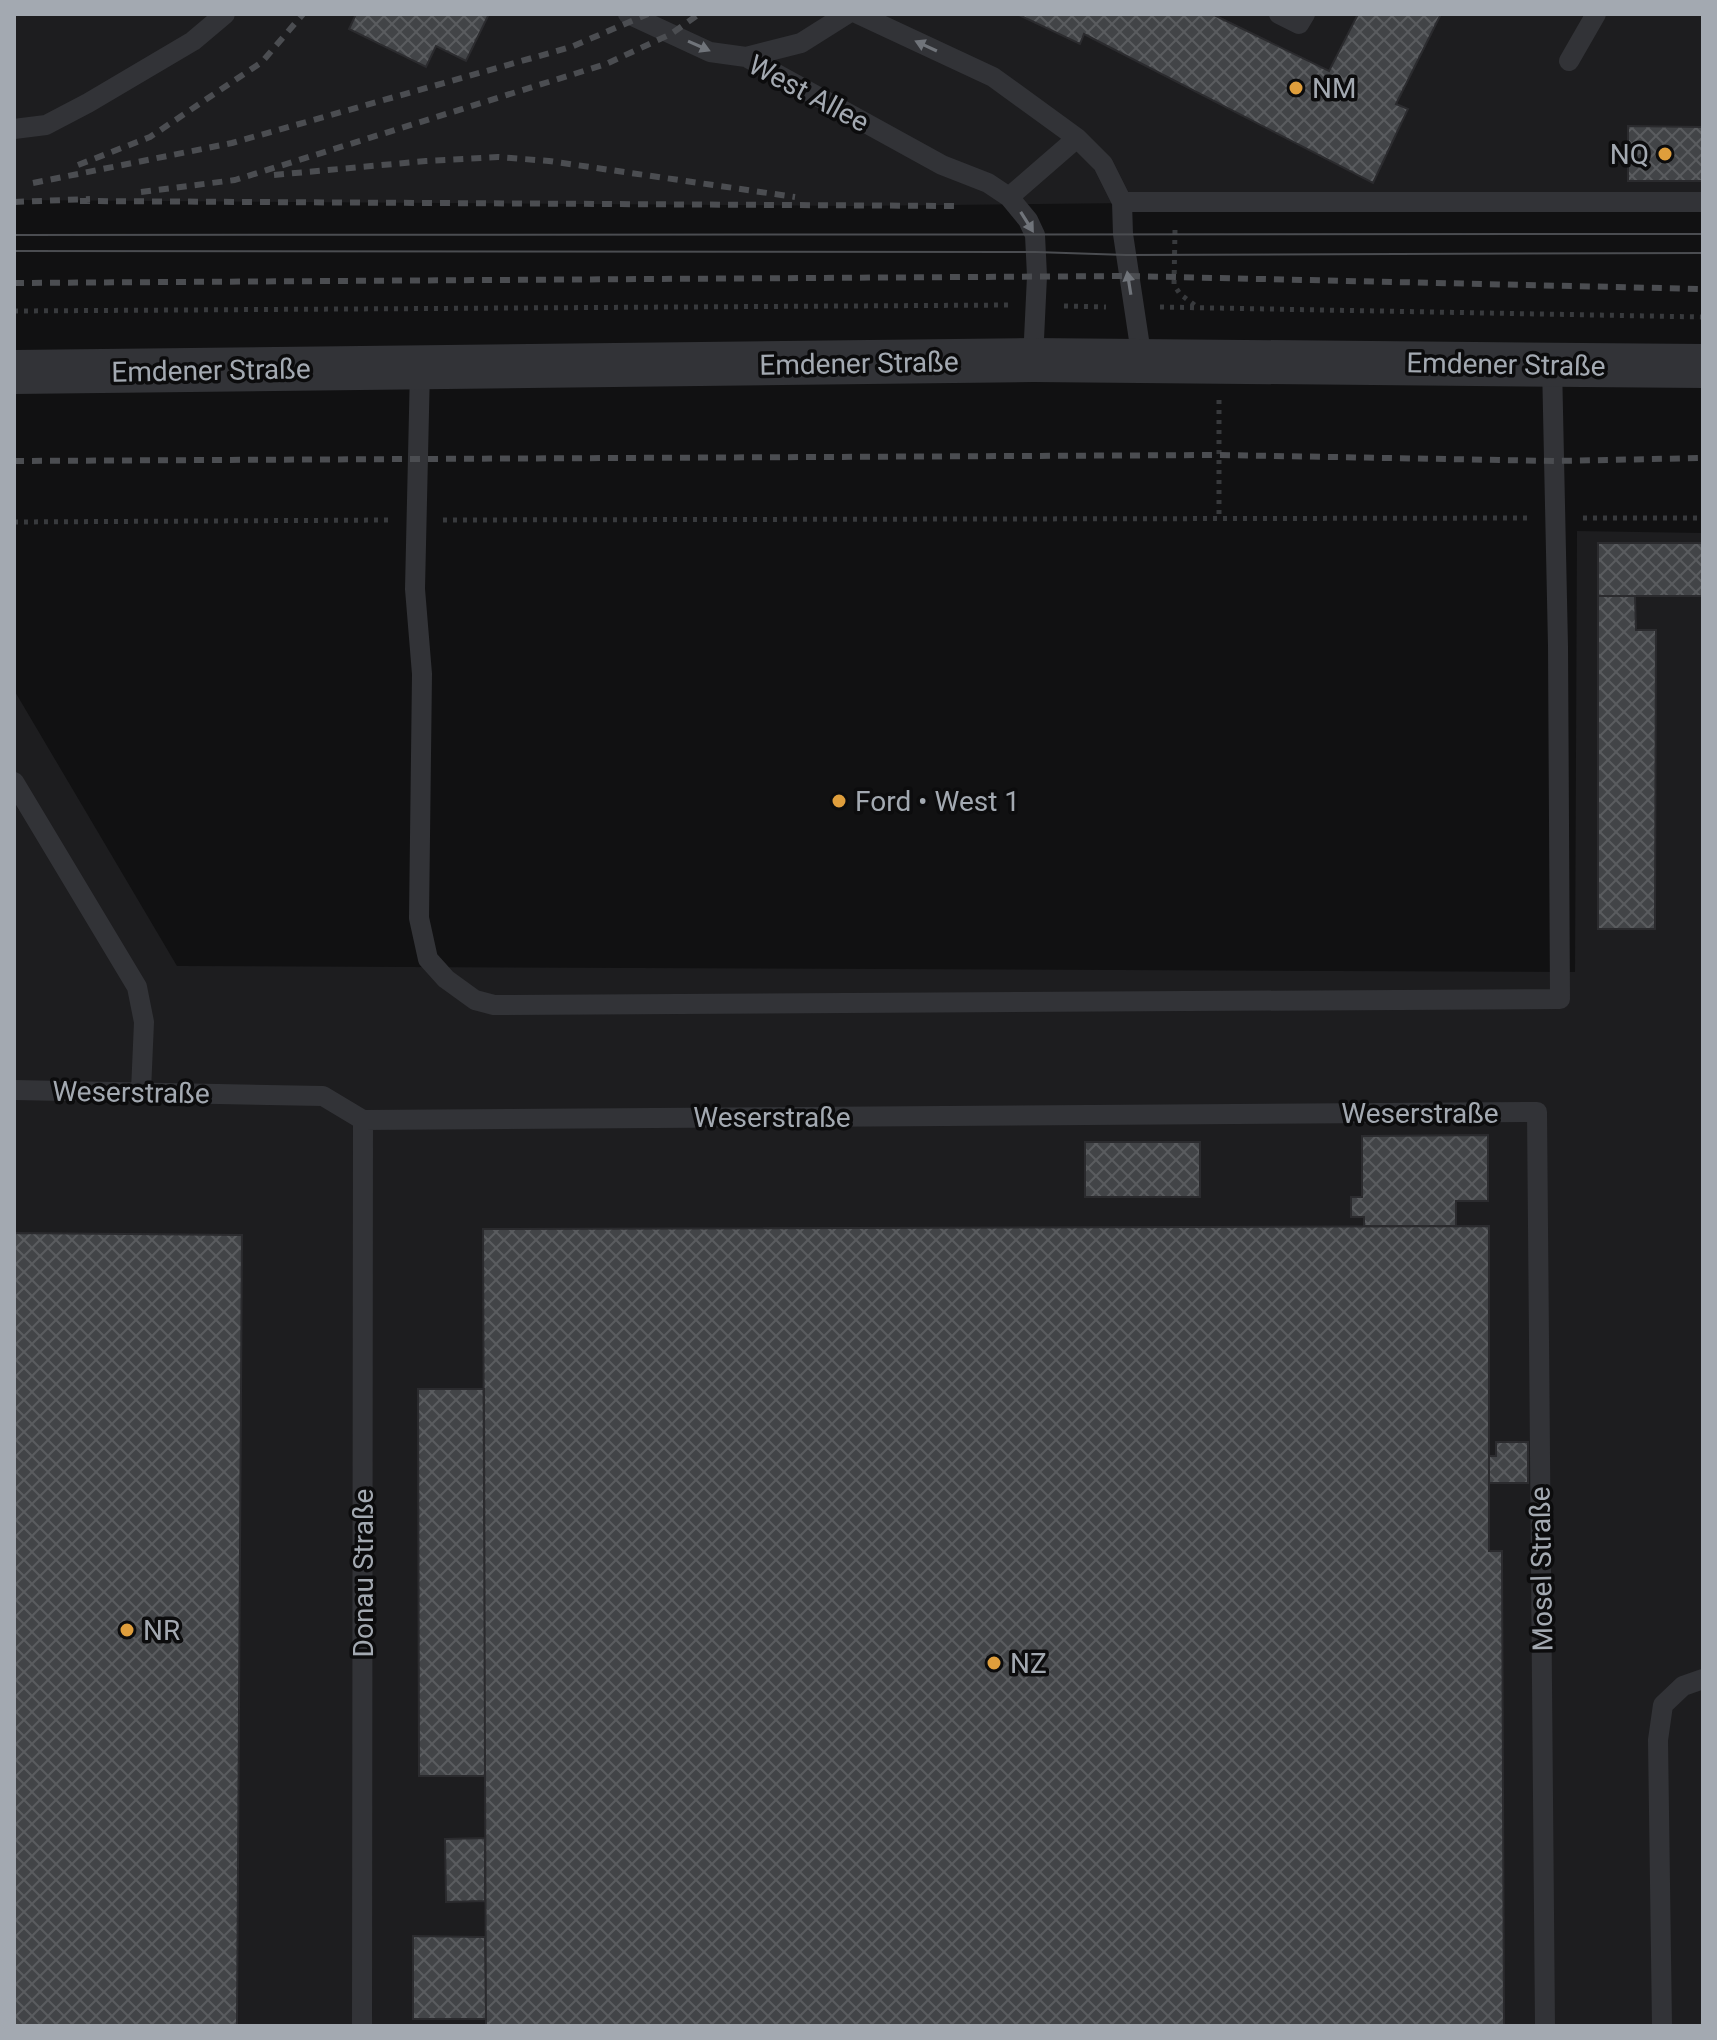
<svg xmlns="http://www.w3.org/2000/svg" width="1717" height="2040" viewBox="0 0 1717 2040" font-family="Roboto,sans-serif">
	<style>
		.built { fill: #1d1d1f }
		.building { fill: url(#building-cross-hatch); stroke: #2b2b2e; stroke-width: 2 }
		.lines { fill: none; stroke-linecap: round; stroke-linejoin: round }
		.path { stroke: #383a3d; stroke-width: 5; stroke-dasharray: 4 6; stroke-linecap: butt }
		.service { stroke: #323337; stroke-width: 20 }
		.tertiary { stroke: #323337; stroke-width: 44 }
		.tram { stroke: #4b4d51; stroke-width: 2 }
		.rail { stroke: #4b4d51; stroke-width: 6; stroke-dasharray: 10 8; stroke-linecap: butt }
		.oneway { fill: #70747a }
		.poi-dot { fill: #df9e3c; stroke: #0c0c0d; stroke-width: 3 }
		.labels { text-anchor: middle; stroke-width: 7; stroke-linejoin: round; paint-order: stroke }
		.poi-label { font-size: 28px; fill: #a3a9b1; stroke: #0c0c0d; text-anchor: start }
		.street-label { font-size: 28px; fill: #a3a9b1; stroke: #0c0c0d }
	</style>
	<defs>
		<pattern id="building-cross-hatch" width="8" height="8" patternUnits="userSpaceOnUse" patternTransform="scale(2)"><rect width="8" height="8" fill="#424447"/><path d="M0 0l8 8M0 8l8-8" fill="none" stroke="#5a5c5f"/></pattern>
	</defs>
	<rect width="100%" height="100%" fill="#111112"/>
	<path class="built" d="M14,14H1703V197L853,206L14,200Z
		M1577,531L1703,533V2026H14V690L177,966L1575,972Z"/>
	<path class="building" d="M356,14H489L466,61L436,46L426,67L349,29Z
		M1017,14H1212L1329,71L1358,14H1441L1396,104L1408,109L1373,183L1084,34L1080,44Z
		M1628,126L1703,127V181H1628Z
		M1598,543H1703V596H1598Z
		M1598,596H1635L1636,630H1656L1655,929H1598Z
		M1488,1135V1201H1456V1226H1364V1217H1351V1197H1362V1136Z
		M1085,1142H1200V1197H1085Z
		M1489,1226V1551H1502L1504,2026H486L483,1229Z
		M14,1233L242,1235L237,2026H14Z
		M418,1389H484L485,1776H419Z
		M1496,1442H1528V1483H1489V1456H1496Z
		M485,1838V1901L446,1902L445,1839Z
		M413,1936L485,1937L486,2019H413Z"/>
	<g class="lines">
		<path class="path" d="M1175,230L1174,285L1180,294L1196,306
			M1064,306L1106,307
			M1160,307L1703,317
			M14,311L1010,305
			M1219,400V519
			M1583,518H1703
			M443,520L1529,518
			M14,522L389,520"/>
		<path class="service" d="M628,14L710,52L746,57L942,165L988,183L1009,197L1028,220L1035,235L1037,276L1033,360
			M858,14L993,77L1077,138L1103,164L1122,202L1123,234L1142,360
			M1279,14L1299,24L1305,14
			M746,57L801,43L847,14
			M1569,61L1596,14
			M14,129L46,125L88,103L193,41L225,14
			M1009,197L1077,138
			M1122,202H1703
			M420,368L415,589L422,674L419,918L428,959L446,979L475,1000L494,1005L1560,999L1558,646L1552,364
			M14,782L137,987L144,1022L141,1091
			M14,1090L323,1096L363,1120L1537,1112L1545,2026
			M362,2026L363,1120
			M1662,2026L1658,1740L1663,1705L1683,1686L1703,1679"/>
		<path class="tertiary" d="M14,372L1033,360L1703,366"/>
		<path class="tram" d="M14,235L1703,234
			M14,251L1036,252L1126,255L1703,253"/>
		<path class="rail" d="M78,165L150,137L262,62L303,14
			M274,175L426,161L498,157L549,161L795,197
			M33,183L232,143L571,47L648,14
			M141,192L235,180L606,64L671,34L699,14
			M80,201L957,206
			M14,202L90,199
			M14,283L1128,276L1703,289
			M14,461L1219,455L1555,461L1703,458"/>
	</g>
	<defs><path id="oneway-solid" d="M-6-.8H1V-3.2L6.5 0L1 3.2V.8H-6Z" transform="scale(2)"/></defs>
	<g class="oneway">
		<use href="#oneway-solid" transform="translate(699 46) rotate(24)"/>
		<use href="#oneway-solid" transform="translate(926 46) rotate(-155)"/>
		<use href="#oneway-solid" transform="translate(1027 222) rotate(58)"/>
		<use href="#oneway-solid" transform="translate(1129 283) rotate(-99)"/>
	</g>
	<g class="poi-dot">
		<circle cx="1296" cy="88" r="8"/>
		<circle cx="1665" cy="154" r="8"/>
		<circle cx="839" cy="801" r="8"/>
		<circle cx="127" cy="1630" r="8"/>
		<circle cx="994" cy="1663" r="8"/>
	</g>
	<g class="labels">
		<g class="poi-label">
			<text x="1312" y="98">NM</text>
			<text x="1649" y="164" text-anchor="end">NQ</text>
			<text x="855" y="811">Ford • West 1</text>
			<text x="143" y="1640">NR</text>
			<text x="1010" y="1673">NZ</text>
		</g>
		<g class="street-label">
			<text transform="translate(809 93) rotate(28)" y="10">West Allee</text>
			<text transform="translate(859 363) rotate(-1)" y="10">Emdener Straße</text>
			<text transform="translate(1506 364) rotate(1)" y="10">Emdener Straße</text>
			<text transform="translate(211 370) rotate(-1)" y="10">Emdener Straße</text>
			<text transform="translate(131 1092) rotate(1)" y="10">Weserstraße</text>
			<text x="1420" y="1123">Weserstraße</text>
			<text x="772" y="1127">Weserstraße</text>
			<text transform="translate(1541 1569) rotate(-91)" y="10">Mosel Straße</text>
			<text transform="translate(363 1573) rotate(-90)" y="10">Donau Straße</text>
		</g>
	</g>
	<rect width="1717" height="2040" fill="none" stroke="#a3a9b1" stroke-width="32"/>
</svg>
